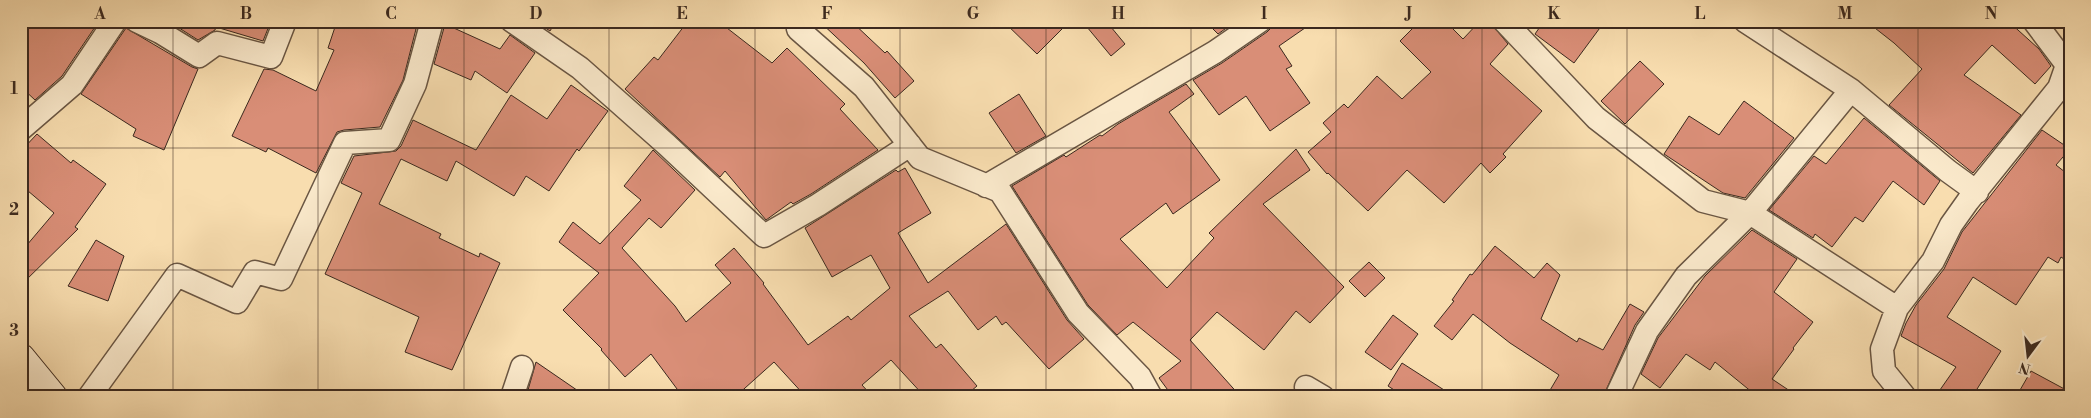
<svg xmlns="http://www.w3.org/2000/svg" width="2091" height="418" viewBox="0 0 2091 418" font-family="'Libre Bodoni',serif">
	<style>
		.building { fill: #d98e77; stroke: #3b291f }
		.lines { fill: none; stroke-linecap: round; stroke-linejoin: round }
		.street-casing { stroke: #6a5643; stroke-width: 25 }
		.secondary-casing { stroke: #3b291f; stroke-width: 30 }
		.street { stroke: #fae9cb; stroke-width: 22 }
		.secondary { stroke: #fae9cb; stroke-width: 28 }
		.grid { fill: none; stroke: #3b291f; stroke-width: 1; stroke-opacity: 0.55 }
		.neatline { fill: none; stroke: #3b291f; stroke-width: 2 }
		.grid-label { font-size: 16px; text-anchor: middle; font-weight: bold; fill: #3b291f }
	</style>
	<rect width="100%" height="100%" fill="#f8ddaf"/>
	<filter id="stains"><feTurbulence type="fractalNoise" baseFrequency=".004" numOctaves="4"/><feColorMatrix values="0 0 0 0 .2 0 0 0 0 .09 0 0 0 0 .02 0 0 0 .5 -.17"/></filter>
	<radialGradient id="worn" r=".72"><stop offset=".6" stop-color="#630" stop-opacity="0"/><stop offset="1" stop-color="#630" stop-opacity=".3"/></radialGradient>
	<path class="building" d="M21,21H99L62,76L35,100L21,87Z
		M177,21H271L263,41L216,27L215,30L198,40L176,26Z
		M337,21H392L416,29L403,80L380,127L344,130L337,132L316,173L268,148L266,152L232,136L264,69L273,70L316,91L334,50L328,48Z
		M535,21H556L550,31Z
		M688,21H718L772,63L787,48L845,104L840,109L878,150L811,194L793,204L791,202L766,220L725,171L720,177L625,89L654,57L658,60Z
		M819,21H851L885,53L887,51L914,81L895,98L864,63Z
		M1003,21H1070L1037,54Z
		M1082,21H1106L1125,44L1111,56Z
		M1205,21H1236L1218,34Z
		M1273,21H1315L1279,46L1292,66L1286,69L1310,103L1270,131L1246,96L1219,115L1193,80L1222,63L1267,32L1272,27Z
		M1420,21H1445L1463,39L1480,21H1489L1508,44L1490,64L1542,111L1503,154L1506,157L1490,173L1481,163L1444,203L1407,170L1368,211L1328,173L1327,174L1308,152L1331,132L1323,123L1344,104L1348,108L1377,76L1402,99L1431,72L1400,41Z
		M1544,21H1605L1574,63L1535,34Z
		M1866,21H2008L2039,49L2051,66L2035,84L1992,45L1964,75L2021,115L1973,173L1889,105L1922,69L1894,43Z
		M445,24L500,49L510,35L535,53L507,93L475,71L471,80L434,64Z
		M126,28L192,67L198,69L164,150L133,136L136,129L81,94Z
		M1640,61L1664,84L1625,124L1601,101Z
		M1186,84L1194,94L1169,112L1220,180L1173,214L1166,203L1120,239L1167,288L1214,238L1209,233L1296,149L1310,170L1263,204L1344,287L1310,323L1296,311L1264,350L1217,312L1190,340L1241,397H1173L1159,378L1181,361L1133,322L1117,335L1088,305L1012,186L1064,155L1066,157L1100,135L1102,136L1118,124Z
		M571,85L608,111L579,151L577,149L549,191L526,176L514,196L456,161L447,181L401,159L379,204L441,234L439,238L479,257L480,253L500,263L452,370L405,352L419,317L325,274L362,193L341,183L354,156L396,151L401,146L413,120L476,150L511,95L547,119Z
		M1019,94L1046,136L1016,153L989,113Z
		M1744,101L1794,138L1745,198L1723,193L1664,154L1689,116L1719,135Z
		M1864,118L1940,181L1924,205L1893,181L1863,222L1855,217L1832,247L1815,234L1813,238L1769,210L1814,156L1826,164Z
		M2042,130L2070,149L2056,165L2070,176V263L2061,257L2058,263L2048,257L2016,305L1973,277L1947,317L2001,351L1972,397H1935L1956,367L1901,336L1906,323L1916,305L1944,269L1962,232Z
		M37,134L71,163L73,160L106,184L75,227L78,229L21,285V252L54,213L21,185V151Z
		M653,150L695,190L661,228L649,218L622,248L675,306L686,322L731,283L715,265L734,248L764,283L763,284L808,345L848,316L851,320L890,288L871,255L832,277L805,228L896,170L898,172L905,168L931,213L898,233L928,283L1006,224L1067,320L1084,339L1049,369L1006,322L1002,325L996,316L978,330L948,291L909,316L936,348L941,344L977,386L964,397H925L891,360L862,385L873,397H806L774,362L735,397H683L651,354L625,377L601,350L602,349L563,310L599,273L559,242L573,222L600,244L641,200L624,186Z
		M1752,230L1797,259L1774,292L1813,322L1793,348L1794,349L1772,379L1799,397H1758L1715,362L1710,370L1686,354L1660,388L1641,374L1658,338L1705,276Z
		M96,240L124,256L108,301L68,286Z
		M1495,246L1534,278L1547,263L1560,275L1541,319L1577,342L1579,338L1603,350L1630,304L1644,312L1635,325L1603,397H1546L1559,375L1510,343L1473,314L1452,340L1434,326L1454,301L1452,300L1470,274L1472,275Z
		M1369,262L1385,278L1365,297L1349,281Z
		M1393,315L1418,334L1391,370L1365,352Z
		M536,362L587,397H526Z
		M1402,363L1455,397H1405L1388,386Z
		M2031,371L2070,392V397H2016Z"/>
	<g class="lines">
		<defs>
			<path id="street" d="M137,21L160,32L164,21
				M512,21L580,68L667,145L764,236L818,205L910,145
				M803,21L798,29L864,87L920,158L1000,191L1078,313L1140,377L1151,397
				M1504,21L1596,118L1703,201L1750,213L1897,308
				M160,32L199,56L217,43L271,57L285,21
				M1851,90L1948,171L1977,192
				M21,129L72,85L115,21
				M986,186L1215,52L1260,21
				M1306,387L1323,397
				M89,397L177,275L237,302L255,272L281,279L345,143L389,140L415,84L432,21
				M512,397L522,367
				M1616,397L1647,331L1686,276L1750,213L1851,90L1745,21
				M1905,397L1884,371L1882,349L1897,308L1933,261L1951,225L1968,201L2059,88L2067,65L2034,21"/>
			<path id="secondary" d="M21,358L53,397"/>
		</defs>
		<use href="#street" class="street-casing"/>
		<use href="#secondary" class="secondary-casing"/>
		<use href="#street" class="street"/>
		<use href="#secondary" class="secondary"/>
	</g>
	<path class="grid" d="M173,21V397M318,21V397M464,21V397M609,21V397M755,21V397M900,21V397M1046,21V397M1191,21V397M1336,21V397M1482,21V397M1627,21V397M1773,21V397M1918,21V397M21,148H2070M21,270H2070"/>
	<rect width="2091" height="418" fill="none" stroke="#f8ddaf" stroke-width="55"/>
	<g transform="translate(2028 356) rotate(195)" stroke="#fae9cb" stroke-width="4" paint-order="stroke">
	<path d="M0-4L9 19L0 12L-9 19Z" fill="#3b291f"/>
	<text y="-8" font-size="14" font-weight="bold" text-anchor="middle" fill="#3b291f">N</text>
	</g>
	<rect x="28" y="28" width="2036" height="362" class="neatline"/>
	<g class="grid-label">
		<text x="100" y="19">A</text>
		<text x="246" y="19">B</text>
		<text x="391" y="19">C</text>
		<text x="536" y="19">D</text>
		<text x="682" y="19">E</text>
		<text x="827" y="19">F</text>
		<text x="973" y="19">G</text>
		<text x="1118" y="19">H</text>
		<text x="1264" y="19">I</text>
		<text x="1409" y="19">J</text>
		<text x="1554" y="19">K</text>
		<text x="1700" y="19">L</text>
		<text x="1845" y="19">M</text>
		<text x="1991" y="19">N</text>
		<text x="14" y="94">1</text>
		<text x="14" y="215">2</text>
		<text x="14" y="336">3</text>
	</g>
	<rect width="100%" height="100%" filter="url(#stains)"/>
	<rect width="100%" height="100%" fill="url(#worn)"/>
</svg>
